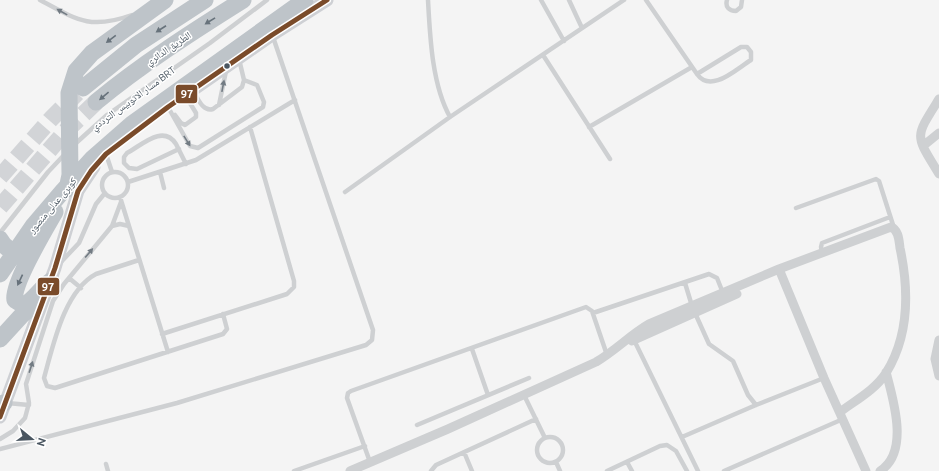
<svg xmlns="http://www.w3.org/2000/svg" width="939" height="471" viewBox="0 0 939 471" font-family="Ubuntu,'Noto Naskh Arabic',sans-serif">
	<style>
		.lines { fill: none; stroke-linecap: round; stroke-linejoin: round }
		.highway-tunnel { stroke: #d2d4d7; stroke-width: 17; stroke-dasharray: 17 8; stroke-linecap: butt }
		.lane { stroke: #ced0d2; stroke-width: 4.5 }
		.street { stroke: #ced0d2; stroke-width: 9 }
		.secondary { stroke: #ced0d4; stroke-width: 13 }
		.highway { stroke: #bec4c9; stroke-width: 17 }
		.bus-1-casing { stroke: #fff; stroke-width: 8 }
		.bus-1 { stroke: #7a4b2a; stroke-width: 5 }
		.oneway { fill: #727b83 }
		.oneway2 { fill: #67727b }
		.bus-dot { fill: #4a5661; stroke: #fff; stroke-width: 1.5 }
		.labels { text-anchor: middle; stroke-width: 3; stroke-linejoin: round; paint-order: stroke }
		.street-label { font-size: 10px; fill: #4a5661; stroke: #fff }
		.line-badge { stroke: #fff; stroke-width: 1.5 }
		.badge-label { font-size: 11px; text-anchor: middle; font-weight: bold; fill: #fff }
	</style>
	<rect width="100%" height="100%" fill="#f4f4f4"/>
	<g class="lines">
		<path class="highway-tunnel" d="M0,177L51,119L77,93
			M0,207L65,132L96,102"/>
		<path class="lane" d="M40,0C77,20 90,30 132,15
			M428,0C430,37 432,85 450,117
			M541,0L564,41
			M569,0L582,28
			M646,0L697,74C711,94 736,69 751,60V52L747,47H741L697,74
			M727,0C725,7 729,11 736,11L741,7L742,0
			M543,55L610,159
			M194,92C198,99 203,112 213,109L242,87L244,80L239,59
			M219,105L226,71
			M168,107L190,146L198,148L263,107L264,102L257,85L244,80
			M175,115L181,123L185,125L196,117V113L185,95
			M589,127L692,67
			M75,144L107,115L210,43L267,0
			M179,149L137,169L129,168L124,163V157L127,153C142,145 163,124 176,144L186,164
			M106,154L112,172
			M102 185a13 13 0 1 1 26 0a13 13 0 1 1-26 0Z
			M160,172L164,188
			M128,182L196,160L295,100
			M345,192L450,117L624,0
			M120,197L168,352
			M796,208L876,179L879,181L894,228
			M112,226L120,224L129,226
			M0,233L48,172L65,154
			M822,253L821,247L822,243L890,217
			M139,260L96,274C64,291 53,346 44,378L47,386L55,388L223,334L227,329L223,314
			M61,262L79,243L96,204L105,193
			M69,278L81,288
			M685,283L692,306
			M593,313L709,274L717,278L723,293
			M695,313L709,344L733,361L748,395L756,405
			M162,334L287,294L294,287V281L250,127
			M634,340L698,471
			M472,349L488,395
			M524,395L545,438
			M7,403L29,405
			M417,425L529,378
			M537 450a13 13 0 1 1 26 0a13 13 0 1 1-26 0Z
			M682,437L756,405L824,378
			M0,439L13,431L25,418L29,403L26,384L53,301L64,284L112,226L121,202
			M0,449L177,403L366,345L372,340L373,330L273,37
			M464,452L472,471
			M370,462L347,398L348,393L351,391L586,307L592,311L607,355
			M556,462L560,471
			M627,462L632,471
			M106,464L108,471
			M294,471L365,446
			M431,471L436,465L536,419
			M607,471L660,446L667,445L676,451L687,471
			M724,471L843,419"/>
		<path class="street" d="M939,99C914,139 915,134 939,174
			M923,146L939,133
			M779,269L824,378L866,471
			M939,340L935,359L939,376
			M632,341L737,294
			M350,471L448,429L596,362C615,351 630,335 649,324L779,269L891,227C899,230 899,241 900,248C909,290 909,336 886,373C875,390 856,400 840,412
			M880,471C910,452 893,399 886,372"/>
		<path class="secondary" d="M190,92L272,35L327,0
			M0,417L55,268L78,191L94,167"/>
		<path class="highway" d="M83,88L136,45L205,0
			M96,102C142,64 192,32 243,0
			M67,189L70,175L69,93L76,71L92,53L165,0
			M0,239C5,249 14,253 25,252
			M0,274L33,226L62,192L92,159L132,124L305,0
			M51,281C42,286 32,303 23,305L15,300C10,288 47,226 55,212
			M0,339L22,315L38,301
			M0,404L4,403"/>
		<defs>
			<path id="bus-1" d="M0,417L55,268L78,191L91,171L106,154L168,107L272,35L327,0"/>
		</defs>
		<use href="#bus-1" class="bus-1-casing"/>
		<use href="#bus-1" class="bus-1"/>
	</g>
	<defs><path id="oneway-solid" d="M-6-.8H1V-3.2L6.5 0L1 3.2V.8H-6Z"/></defs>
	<g class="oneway">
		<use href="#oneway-solid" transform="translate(62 12) rotate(-151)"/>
		<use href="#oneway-solid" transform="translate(223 86) rotate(-79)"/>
		<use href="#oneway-solid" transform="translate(187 141) rotate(58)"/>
		<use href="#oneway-solid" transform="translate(89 253) rotate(-50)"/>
		<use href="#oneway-solid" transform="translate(31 367) rotate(-72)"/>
	</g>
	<g class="oneway2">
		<use href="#oneway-solid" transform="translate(210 21) rotate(148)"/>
		<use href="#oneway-solid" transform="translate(161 29) rotate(147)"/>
		<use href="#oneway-solid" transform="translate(111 39) rotate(143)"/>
		<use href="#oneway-solid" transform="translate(104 96) rotate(140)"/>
		<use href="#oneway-solid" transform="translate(20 280) rotate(115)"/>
	</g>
	<circle class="bus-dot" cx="227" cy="66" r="3.5"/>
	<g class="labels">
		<g class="street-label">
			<text transform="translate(168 48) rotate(-34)" y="4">الطريق الدائري</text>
			<text transform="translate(133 98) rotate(-36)" y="4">مسار الاتوبيس الترددي BRT</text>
			<text transform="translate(52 205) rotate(-50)" y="4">كوبرى عدلى منصور</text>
		</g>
	</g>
	<g class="line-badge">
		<rect x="175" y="84" width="23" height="20" rx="4" fill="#7a4b2a"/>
		<rect x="37" y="277" width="23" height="19" rx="4" fill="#7a4b2a"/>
	</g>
	<g class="badge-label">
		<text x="187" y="98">97</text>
		<text x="48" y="291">97</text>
	</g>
	<g transform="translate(32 439) rotate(108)" stroke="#ffffff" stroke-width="3" paint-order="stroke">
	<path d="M0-3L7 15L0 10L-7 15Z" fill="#4a5661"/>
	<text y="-6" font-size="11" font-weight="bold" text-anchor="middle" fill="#4a5661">N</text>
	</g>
</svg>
